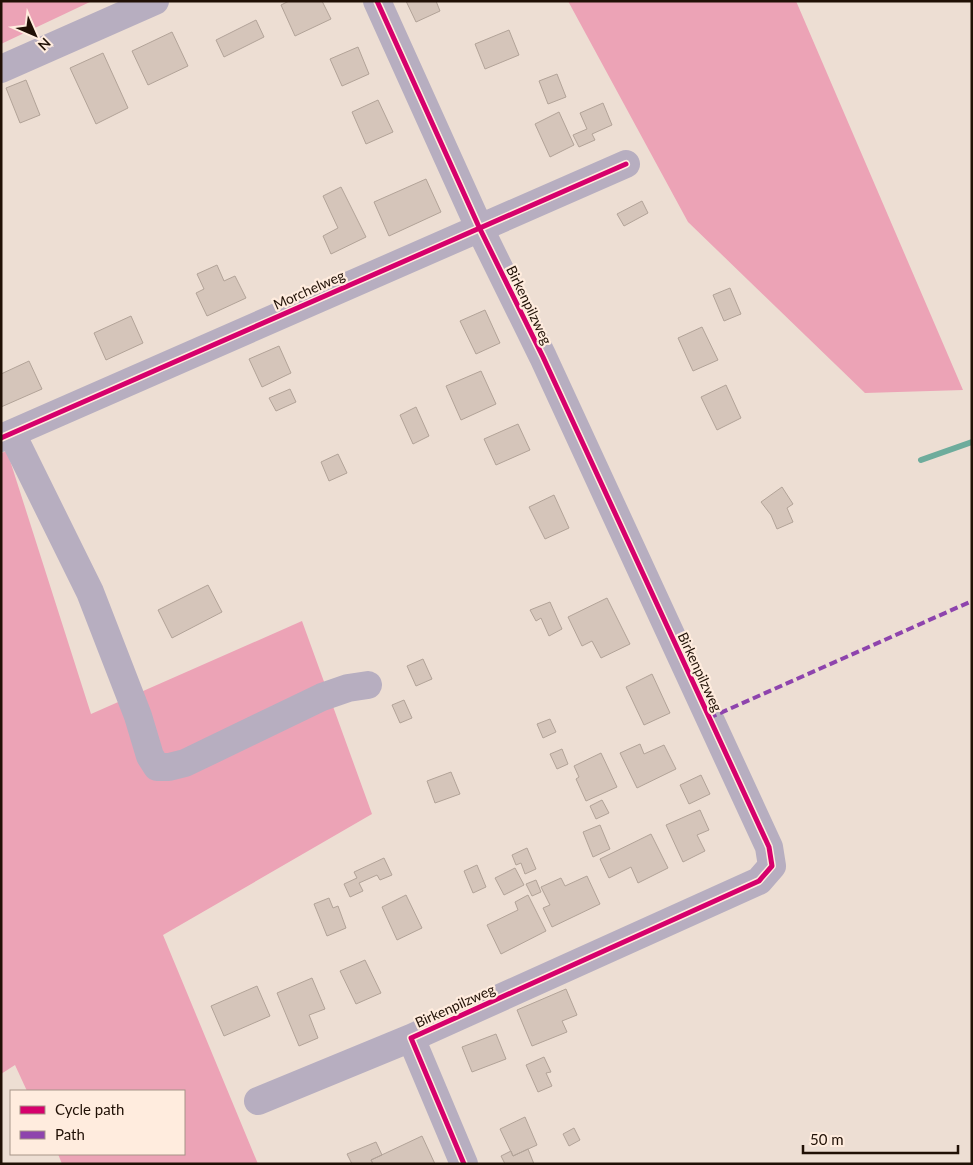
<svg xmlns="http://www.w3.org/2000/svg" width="973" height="1165" viewBox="0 0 973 1165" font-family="Lato,sans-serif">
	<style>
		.forest { fill: #eca3b6 }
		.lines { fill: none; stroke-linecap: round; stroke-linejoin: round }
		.stream { stroke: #6eac9c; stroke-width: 6 }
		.building { fill: #d5c5ba; stroke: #b2a398 }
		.minor { stroke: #b7aec0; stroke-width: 28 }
		.quiet { stroke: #8e44ad; stroke-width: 4; stroke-dasharray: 8 4; stroke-linecap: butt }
		.cycleway-casing { stroke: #ffecde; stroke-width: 8 }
		.cycleway { stroke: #d6006c; stroke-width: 5 }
		.labels { text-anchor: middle; stroke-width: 4.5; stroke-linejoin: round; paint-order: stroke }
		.street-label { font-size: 14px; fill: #201005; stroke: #ffecde }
	</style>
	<rect width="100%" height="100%" fill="#edded3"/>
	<path class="forest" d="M1,1H92L1,44Z
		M568,1H796L963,390L865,393L688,222Z
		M7,451L91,714L302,621L372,814L163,935L258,1164H62L58,1154H184V1091H27L15,1065L1,1074V453Z"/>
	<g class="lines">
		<path class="stream" d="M921,460L972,442"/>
	</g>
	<path class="building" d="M289,1H322L331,19L295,36L281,5Z
		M406,1H436L440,11L416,22Z
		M256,20L264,37L224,57L216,40Z
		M509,30L519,55L485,69L475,44Z
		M172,32L188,66L148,85L132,51Z
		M358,47L369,74L342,86L330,59Z
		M103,53L128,108L96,124L70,68Z
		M557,74L566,97L548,104L539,81Z
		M26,80L40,115L20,123L6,88Z
		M378,100L393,132L366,144L352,112Z
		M603,103L612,125L592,134L595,140L579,147L573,135L587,129L580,113Z
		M559,112L574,145L550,157L535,124Z
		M426,179L441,212L389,236L374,202Z
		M341,187L366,237L331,254L323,236L338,228L323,196Z
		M642,201L648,213L624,226L617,214Z
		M217,265L224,281L235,276L246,298L207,316L196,293L204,289L197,274Z
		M730,288L741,314L724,321L713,295Z
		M485,310L500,343L476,354L460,321Z
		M131,316L143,343L106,360L94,333Z
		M702,327L718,360L693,371L678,338Z
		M279,346L291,373L262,387L249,359Z
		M29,361L42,389L1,407V374Z
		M481,371L496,404L461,420L446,386Z
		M726,385L741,418L717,430L701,397Z
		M290,389L296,402L276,411L269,398Z
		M416,407L429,436L413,444L400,415Z
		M518,424L530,450L496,465L484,439Z
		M338,454L347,473L329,481L321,462Z
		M782,487L793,504L787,508L793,522L777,529L771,515L761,502Z
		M554,495L569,528L545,539L529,507Z
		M208,585L222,612L172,638L158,610Z
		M607,598L630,644L601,658L592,641L582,646L568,617Z
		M550,602L562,629L549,636L541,618L536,621L530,610Z
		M423,659L432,679L416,686L407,666Z
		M652,674L670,713L644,725L626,687Z
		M404,700L412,718L400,723L392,705Z
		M550,719L556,732L543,738L537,724Z
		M640,744L644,754L664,745L676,769L637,788L620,753Z
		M562,749L568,764L557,769L550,754Z
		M601,753L617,787L586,801L576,779L579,777L574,766Z
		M451,772L460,794L435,803L427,781Z
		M701,775L710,794L689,804L680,785Z
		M602,800L609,813L596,819L590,806Z
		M700,810L709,830L697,835L705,851L683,862L666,825Z
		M600,825L610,849L593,857L583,832Z
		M651,834L668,868L638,883L631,867L609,878L600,859Z
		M527,848L536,869L525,874L521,863L516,865L512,855Z
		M384,858L392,875L380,880L377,875L359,883L363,891L350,897L344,884L357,878L354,872Z
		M477,865L486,887L473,893L464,871Z
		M515,868L524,885L504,895L495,878Z
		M587,876L600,904L552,927L543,908L550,905L541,887L561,878L565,886Z
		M536,880L541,892L532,896L526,884Z
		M406,895L422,928L397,940L382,907Z
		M528,895L546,931L501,954L487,925L518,910L515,902Z
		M329,898L333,908L338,906L346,928L327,936L314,904Z
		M365,960L381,993L356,1004L340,971Z
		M312,978L325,1009L309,1015L318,1038L299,1046L277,993Z
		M257,986L270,1016L224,1036L211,1006Z
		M566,989L577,1015L562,1021L567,1032L532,1046L517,1010Z
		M496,1034L506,1059L472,1072L462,1047Z
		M544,1057L551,1072L546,1073L552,1086L538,1092L526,1065Z
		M525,1117L537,1145L513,1156L500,1129Z
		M574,1128L580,1140L569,1146L563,1134Z
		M422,1136L435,1164H373L371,1160Z
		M376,1142L382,1155L371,1160L373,1164H352L347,1154Z
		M528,1149L534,1164H505L501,1156L511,1151L513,1156Z"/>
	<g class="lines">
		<path class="minor" d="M377,1L479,227L543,357L769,847L772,866L759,881L411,1038L464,1164
			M1,69L155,1
			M12,434L90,592L138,716L150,756L157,767H169L185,763L322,697L348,688L368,685
			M1,438L626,164
			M258,1101L411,1038"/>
		<path class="quiet" d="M709,718L972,601"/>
		<defs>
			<path id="cycleway" d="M377,1L479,227L543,357L769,847L772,866L759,881L411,1038L464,1164
				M1,438L626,164"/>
		</defs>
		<use href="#cycleway" class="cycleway-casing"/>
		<use href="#cycleway" class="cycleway"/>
	</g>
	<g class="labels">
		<g class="street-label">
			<text transform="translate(309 290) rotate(-24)" y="5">Morchelweg</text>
			<text transform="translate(529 305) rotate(64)" y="5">Birkenpilzweg</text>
			<text transform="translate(700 672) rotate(65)" y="5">Birkenpilzweg</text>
			<text transform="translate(455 1006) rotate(-24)" y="5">Birkenpilzweg</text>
		</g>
	</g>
	<rect width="973" height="1165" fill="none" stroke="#201005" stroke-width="5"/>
	<rect x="10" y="1090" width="175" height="65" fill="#ffecde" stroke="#a69487"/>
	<rect x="20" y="1106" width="25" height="8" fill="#d6006c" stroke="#a69487"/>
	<text x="55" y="1115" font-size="15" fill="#201005">Cycle path</text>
	<rect x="20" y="1131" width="25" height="8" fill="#8e44ad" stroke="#a69487"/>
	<text x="55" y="1140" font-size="15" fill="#201005">Path</text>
	<g transform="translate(35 35) rotate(135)" stroke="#ffecde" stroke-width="4" paint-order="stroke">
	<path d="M0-4L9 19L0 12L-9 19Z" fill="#201005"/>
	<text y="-8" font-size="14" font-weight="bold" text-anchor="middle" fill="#201005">N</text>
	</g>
	<path d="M803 1145v8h155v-8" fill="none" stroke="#201005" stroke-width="2.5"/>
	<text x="810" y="1145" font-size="15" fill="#201005" stroke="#ffecde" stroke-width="4" paint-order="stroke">50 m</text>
</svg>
